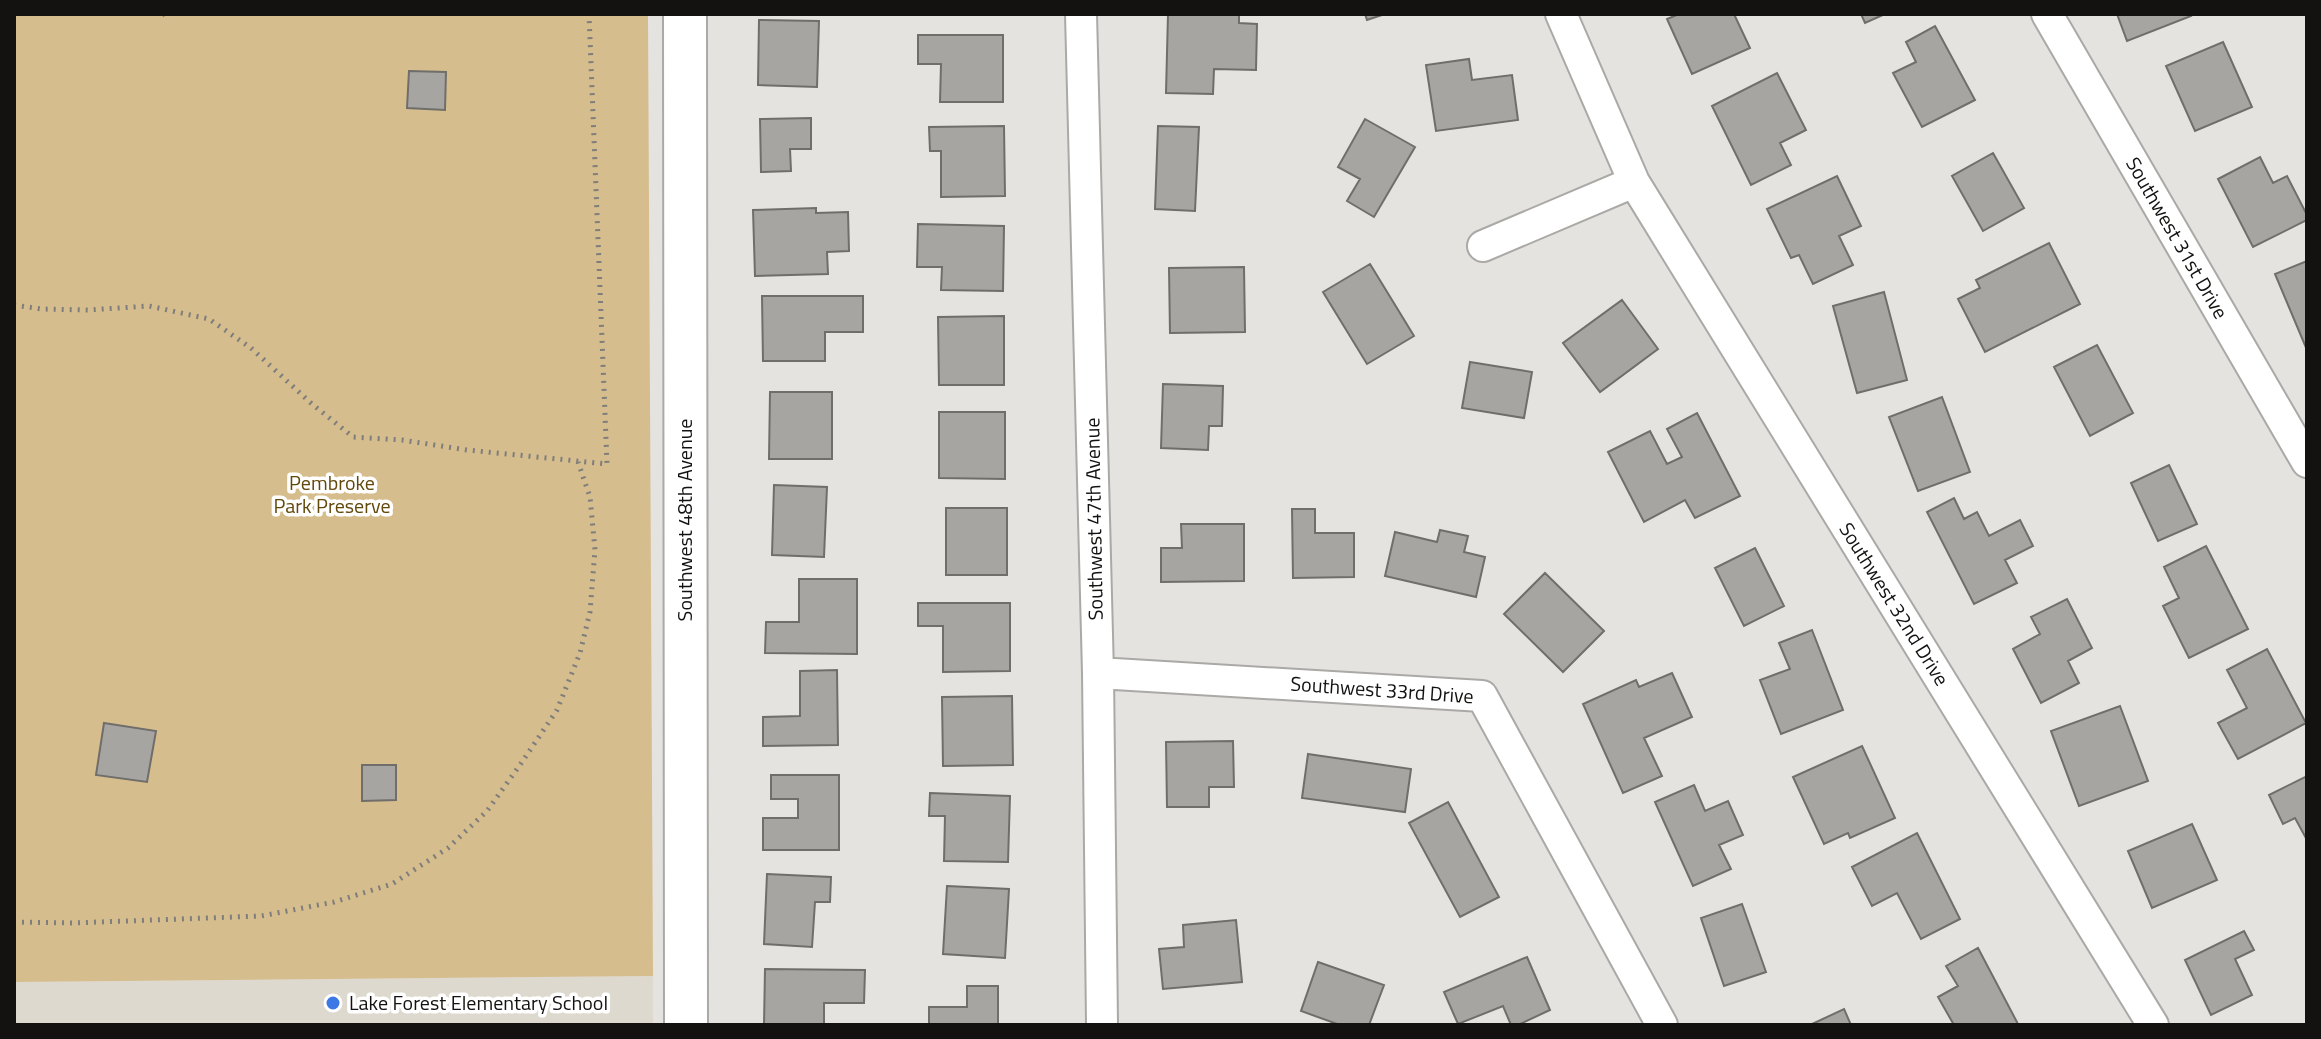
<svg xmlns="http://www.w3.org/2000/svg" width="2321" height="1039" viewBox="0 0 2321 1039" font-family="'Titillium Web',sans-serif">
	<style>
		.built { fill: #ded9ce }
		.green { fill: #d6bd8d }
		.building { fill: #a7a5a2; stroke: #706e6b; stroke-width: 2 }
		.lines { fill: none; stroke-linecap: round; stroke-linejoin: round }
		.street-casing { stroke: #aba9a6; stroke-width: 34 }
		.secondary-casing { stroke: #aba9a6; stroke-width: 46 }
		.path { stroke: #7f7e7c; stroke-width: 5; stroke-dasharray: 2 6; stroke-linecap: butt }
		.street { stroke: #fff; stroke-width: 30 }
		.secondary { stroke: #fff; stroke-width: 42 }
		.poi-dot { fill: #3e78e7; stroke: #fff; stroke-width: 3 }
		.labels { text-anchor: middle; stroke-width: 7; stroke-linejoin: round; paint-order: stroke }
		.street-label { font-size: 20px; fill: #131211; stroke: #fff }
		.park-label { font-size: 20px; fill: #62490a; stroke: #fff }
		.poi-label { font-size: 20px; fill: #131211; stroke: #fff; text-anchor: start }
	</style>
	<rect width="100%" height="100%" fill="#e5e3e0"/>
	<path class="built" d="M653,976V1025H14V982Z"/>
	<path class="green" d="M14,14H648L653,976L14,982Z"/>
	<path class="building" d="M1168,14H1239V23L1257,24L1256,70L1214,69L1213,94L1166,93Z
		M1365,14H1385L1367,20Z
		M1679,14H1734L1750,48L1692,74L1667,19Z
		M1861,14H1885L1865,23Z
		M2117,14H2190L2191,16L2127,41Z
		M759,20L819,21L817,87L758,85Z
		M1935,26L1975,100L1922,127L1893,73L1916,62L1906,42Z
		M918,35H1003V102H940L941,64H918Z
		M2223,42L2252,107L2195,131L2166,66Z
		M1469,59L1472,80L1512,75L1518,120L1436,131L1426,65Z
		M409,71L446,72L445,110L407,108Z
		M1777,73L1806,130L1780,143L1791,165L1751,185L1712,106Z
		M811,118V149H790L791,171L761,172L760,119Z
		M1365,119L1415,147L1374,217L1347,201L1360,179L1338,167Z
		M1004,126L1005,196L941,197V151H930L929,127Z
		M1158,126L1199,127L1195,211L1155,209Z
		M1993,153L2024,208L1983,231L1952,176Z
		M2260,157L2273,183L2287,176L2307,215V220L2253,247L2218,179Z
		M1837,176L1861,226L1839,236L1853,265L1813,284L1799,255L1791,258L1767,209Z
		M816,208V213L848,212L849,251L827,252L828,274L755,276L753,210Z
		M918,224L1004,226L1003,291L941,290L942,267H917Z
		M2049,243L2080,304L1985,352L1958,299L1980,288L1976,280Z
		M2307,261V350L2275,274Z
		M1370,264L1414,336L1367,364L1323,292Z
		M1244,267L1245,332L1170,333L1169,268Z
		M1884,292L1907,380L1857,393L1833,306Z
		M762,296H863V332H825V361H763Z
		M1622,300L1658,349L1600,392L1563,343Z
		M1004,316V385H939L938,317Z
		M2097,345L2133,413L2090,436L2054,367Z
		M1470,362L1532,372L1524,418L1462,408Z
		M1163,384L1223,386L1222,426H1209L1208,450L1161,448Z
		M770,392H832V459H769Z
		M1942,397L1970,472L1918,491L1889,417Z
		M939,412H1005V479L939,478Z
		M1697,413L1740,496L1695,518L1685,500L1644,522L1608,452L1650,431L1667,464L1682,457L1667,429Z
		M2169,465L2197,524L2158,541L2131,483Z
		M774,485L827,487L824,557L772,555Z
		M1954,498L1964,519L1977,512L1989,536L2020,520L2033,546L2005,560L2017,583L1974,604L1927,512Z
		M946,508H1007V575H946Z
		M1292,509H1315V533H1354V577L1293,578Z
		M1181,524H1244V581L1161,582V548H1182Z
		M1440,530L1468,536L1464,552L1485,557L1476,597L1385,576L1395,532L1437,542Z
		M2206,546L2248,629L2189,658L2163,606L2179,598L2164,567Z
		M1755,548L1784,606L1744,626L1715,568Z
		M1545,573L1604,631L1563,672L1504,614Z
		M799,579H857V654L765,653L766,622H799Z
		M2067,599L2092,648L2068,661L2079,683L2041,703L2013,649L2040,634L2031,617Z
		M918,603H1010V671L943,672V626H918Z
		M1812,630L1843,710L1781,734L1760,680L1790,669L1779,643Z
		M2267,649L2306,723L2238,759L2218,723L2247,708L2227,670Z
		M837,670L838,745L763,746V717L800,716V671Z
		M1672,673L1692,717L1644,738L1662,776L1623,793L1583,704L1636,680L1639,687Z
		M1012,696L1013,765L943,766L942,697Z
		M2120,706L2148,781L2079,806L2051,731Z
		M104,723L156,731L147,782L96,775Z
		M1233,741L1234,787H1209V807H1167L1166,742Z
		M1862,746L1895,818L1850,838L1848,833L1824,844L1793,777Z
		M1308,754L1411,769L1405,812L1302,798Z
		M362,765H396V800L362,801Z
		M771,775H839V850H763V818H798V799H771Z
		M2307,776V840L2295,818L2283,824L2269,795Z
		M1694,785L1705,811L1728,801L1743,835L1719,845L1731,869L1693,886L1655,802Z
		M930,793L1010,796L1008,862L944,861L945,816H929Z
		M1448,802L1499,897L1460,917L1409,823Z
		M2192,824L2217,880L2152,908L2128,851Z
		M1917,833L1960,919L1921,939L1897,893L1872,906L1852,867Z
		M767,874L831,877L830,902H815L812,947L764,944Z
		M947,886L1009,889L1005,958L943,954Z
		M1742,904L1766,972L1724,986L1701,918Z
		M1236,920L1242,982L1163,989L1159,949L1184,947L1183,925Z
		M2244,931L2254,950L2235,959L2252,995L2211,1015L2185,960Z
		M1978,948L2018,1024L2016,1025H1954L1938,997L1958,986L1946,966Z
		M1527,957L1550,1010L1518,1025H1511L1503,1006L1458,1024L1444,992Z
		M1318,962L1384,985L1369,1025H1340L1301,1011Z
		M765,969L865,970L864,1003H824V1025H764Z
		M967,986H998V1025H929V1007H967Z
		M1844,1009L1851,1025H1810Z"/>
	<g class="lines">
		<defs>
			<path id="street" d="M1081,14L1098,673L1102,1025
				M1561,14L1634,182L2153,1025
				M2047,14L2307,462
				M1483,246L1634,182
				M1098,673L1482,696L1662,1025"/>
			<path id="secondary" d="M685,14L686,1025"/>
		</defs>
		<use href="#street" class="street-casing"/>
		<use href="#secondary" class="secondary-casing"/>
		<path class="path" d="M164,14L169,19
			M14,305L41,309L88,310L149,306L209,319L251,348L312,404L353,437L402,440L467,450L607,464L589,14
			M14,922L72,923L261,916L334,902L392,884L448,848L487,811L522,762L557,710L580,653L590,612L595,550L590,497L578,462"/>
		<use href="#street" class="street"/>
		<use href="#secondary" class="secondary"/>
	</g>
	<circle class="poi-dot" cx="333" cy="1003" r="8"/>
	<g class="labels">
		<g class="street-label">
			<text transform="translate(2177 238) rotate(60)" y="7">Southwest 31st Drive</text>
			<text transform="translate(1094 519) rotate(-91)" y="7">Southwest 47th Avenue</text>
			<text transform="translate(685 520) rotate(-90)" y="7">Southwest 48th Avenue</text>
			<text transform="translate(1894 604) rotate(58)" y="7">Southwest 32nd Drive</text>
			<text transform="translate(1382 690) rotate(4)" y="7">Southwest 33rd Drive</text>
		</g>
		<g class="park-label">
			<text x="332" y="490">Pembroke<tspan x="332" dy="23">Park Preserve</tspan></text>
		</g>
		<g class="poi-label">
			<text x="349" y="1010">Lake Forest Elementary School</text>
		</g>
	</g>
	<rect width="2321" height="1039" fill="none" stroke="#131211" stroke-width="32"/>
</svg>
